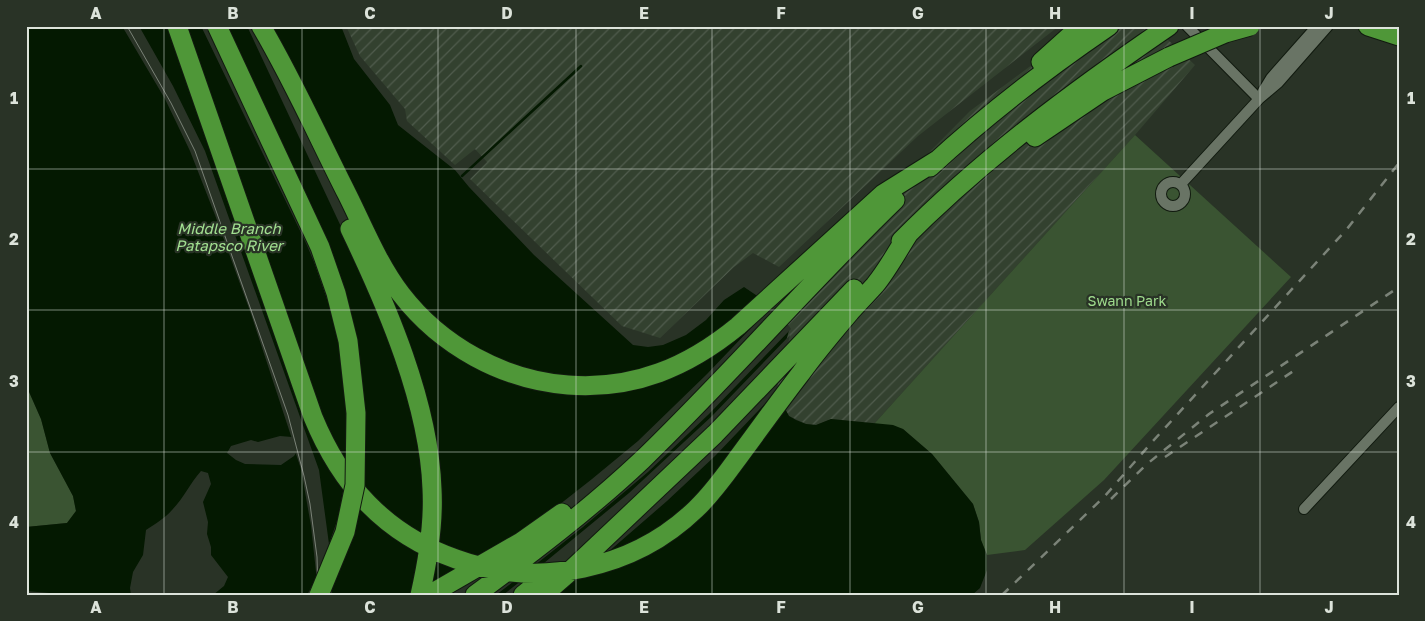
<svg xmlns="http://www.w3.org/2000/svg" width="1425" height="621" viewBox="0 0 1425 621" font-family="'Golos Text',sans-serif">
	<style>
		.industrial { fill: url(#industrial-furrows) }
		.park { fill: #3a5432 }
		.water { fill: #041901; fill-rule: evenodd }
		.pier { fill: #293326; fill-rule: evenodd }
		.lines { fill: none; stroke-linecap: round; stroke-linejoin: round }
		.stream { stroke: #041901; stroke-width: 2.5 }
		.street-casing { stroke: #111a0f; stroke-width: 12 }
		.highway-casing { stroke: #111a0f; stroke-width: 21 }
		.street { stroke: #697465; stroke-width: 10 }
		.highway { stroke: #4f9738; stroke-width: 19 }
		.tram { stroke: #7b8378; stroke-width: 1 }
		.rail { stroke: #7b8378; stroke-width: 2.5; stroke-dasharray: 9 9; stroke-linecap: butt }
		.highway-bridge-casing { stroke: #111a0f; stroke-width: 21; stroke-linecap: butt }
		.highway-bridge { stroke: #4f9738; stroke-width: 19 }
		.grid { fill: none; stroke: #dce3da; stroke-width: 1; stroke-opacity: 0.55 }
		.labels { text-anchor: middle; stroke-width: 4.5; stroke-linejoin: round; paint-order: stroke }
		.park-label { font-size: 14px; fill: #9edb8c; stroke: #293326 }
		.water-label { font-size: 15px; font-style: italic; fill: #a2e091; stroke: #293326 }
		.neatline { fill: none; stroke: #dce3da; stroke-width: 2 }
		.grid-label { font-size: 16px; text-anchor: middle; font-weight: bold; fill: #dce3da }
	</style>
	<defs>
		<pattern id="industrial-furrows" width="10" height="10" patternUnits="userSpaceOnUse" patternTransform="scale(1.25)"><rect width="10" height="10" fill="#33412f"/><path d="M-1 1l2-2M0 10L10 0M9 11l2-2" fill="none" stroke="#505c4d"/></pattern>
	</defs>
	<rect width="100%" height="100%" fill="#293326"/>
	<path class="industrial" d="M346,26H1059L918,136L779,267L753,253L734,267L660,338L622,326L470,179L487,162L475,149L455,165L407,121L405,109L360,56Z
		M1084,26H1153L1195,65L1135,135L874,424L831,419L816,425L806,424L789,416L774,389L775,308L970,111Z"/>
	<path class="park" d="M1135,135L1291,277L1104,480L1025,550L987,555L981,540L979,522L973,504L932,454L903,429L874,424Z
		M26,385L41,419L50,453L73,496L76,511L67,523L26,527Z"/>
	<path class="water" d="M26,26H341L354,59L390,105L398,125L455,170L469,187L534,255L633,345L648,347L663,345L686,335L706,320L724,300L744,287L775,308L789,330L774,389L789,416L796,420L806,424L816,425L831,419L893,425L903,429L932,454L973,504L979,522L981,540L987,555V570L980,588L972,595H213L224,586L228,577L211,555V547L207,534L208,522L203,502L211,484L208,473L201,471C190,483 184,498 172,510C165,518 155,524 146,530L143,555L133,572L130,588L131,595H73L26,591V527L67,523L76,511L73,496L50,453L41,419L26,385ZM280,436L292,437L304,441L294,456L281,465L245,464L236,460L227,453L231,446L251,440L258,442Z"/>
	<path class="pier" d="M122,26H139L173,86L205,151L319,470L329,544L338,518L344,486L325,458L313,433L171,26H183L317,415L329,443L345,470L347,444L345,394L339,347L329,305L314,262L306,243L201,26H225L314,216L341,285L358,354L363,402L364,450L360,490L386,515L411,533L422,539L423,519L422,471L416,428L395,356L359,265L247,26H271L381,249L406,291L439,326L479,354L509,366L541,376L575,380H594L626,376L660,366L702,346L726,329L762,296L771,303L719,347L699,360L677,371L651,380L621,387L604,389L570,390L523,382L494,372L463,356L436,337L423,325L402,302L386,279L385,280L407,338L433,425L439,461L441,494L439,548L474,561L550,512L592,479L638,441L707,374L774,304L791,329L709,414L648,472L583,527L530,569L536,570L544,563L629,493L711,417L790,335L777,388L778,390L715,456L667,501L599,560L616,555L644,542L683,515L715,482L779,393L785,403L728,483L696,518L659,545L615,566L580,576L556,595H503L522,580L517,579L496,595H445L461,584L460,583L438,595H411L420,551L381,525L359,504L345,554L332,584V595H307L316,578V572L311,526L301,469L295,451L301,442L292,439L251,314L215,215L190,151L165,99ZM437,560L461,569L432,586L431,585Z"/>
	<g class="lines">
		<path class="stream" d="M462,176L581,66"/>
		<defs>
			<path id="street" d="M1187,26L1259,99
				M1263,91L1271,78L1317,26
				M1161 194a12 12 0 1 1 24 0a12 12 0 1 1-24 0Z
				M1181,184L1259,99L1278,83L1328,26
				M1304,509L1399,407"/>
			<path id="highway" d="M177,26L313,417C341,485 385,534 456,559C538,589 633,570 696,509C713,493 726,474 740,455C760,428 780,400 801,373C816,352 833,332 850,312C858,303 867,294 875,285C888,269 898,250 909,233
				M261,26C293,80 319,139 347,194C364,228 378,264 401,294C441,346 503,380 568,385C634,390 688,367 738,326L883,194L939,159
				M1368,26L1399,36
				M1041,62L1081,26
				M1035,137L1103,91L1169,57
				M930,167C986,115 1046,69 1109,26
				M350,229C387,306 429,403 432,489C434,525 428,560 420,595
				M901,241C982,159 1074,91 1169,26
				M429,595L521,542L562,513
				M475,595C532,553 590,509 642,460C729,376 808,284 895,200
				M523,595L551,573
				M543,595L566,575L715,434L854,289"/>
		</defs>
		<use href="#street" class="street-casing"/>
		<use href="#highway" class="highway-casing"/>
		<use href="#street" class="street"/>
		<use href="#highway" class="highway"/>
		<path class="tram" d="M127,26L171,103L195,151L288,415L304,476L310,504L317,557L318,595"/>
		<path class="rail" d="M1165,457L1295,370
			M1111,499L1147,464L1209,414L1399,287
			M1002,595L1104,497L1153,441L1347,229L1399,163"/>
		<defs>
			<path id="highway-bridge" d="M217,26L320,247L336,293L348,341L356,413L355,485L345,532L319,595
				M1169,57L1225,33L1250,26"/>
		</defs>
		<use href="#highway-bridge" class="highway-bridge-casing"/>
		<use href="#highway-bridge" class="highway-bridge"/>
	</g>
	<path class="grid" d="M164,26V595M302,26V595M438,26V595M576,26V595M712,26V595M850,26V595M986,26V595M1124,26V595M1260,26V595M26,169H1399M26,310H1399M26,452H1399"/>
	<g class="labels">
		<g class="park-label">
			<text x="1127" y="306">Swann Park</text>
		</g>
		<g class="water-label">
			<text x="229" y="234">Middle Branch<tspan x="229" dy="17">Patapsco River</tspan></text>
		</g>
	</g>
	<rect width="1425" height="621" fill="none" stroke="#293326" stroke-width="55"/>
	<rect x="28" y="28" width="1370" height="566" class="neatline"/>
	<g class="grid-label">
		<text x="96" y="19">A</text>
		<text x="233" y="19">B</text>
		<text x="370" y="19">C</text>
		<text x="507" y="19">D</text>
		<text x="644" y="19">E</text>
		<text x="781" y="19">F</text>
		<text x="918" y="19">G</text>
		<text x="1055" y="19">H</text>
		<text x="1192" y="19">I</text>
		<text x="1329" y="19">J</text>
		<text x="14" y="104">1</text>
		<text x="1411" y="104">1</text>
		<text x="14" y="245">2</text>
		<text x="1411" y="245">2</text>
		<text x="14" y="387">3</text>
		<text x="1411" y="387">3</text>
		<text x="14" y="528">4</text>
		<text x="1411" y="528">4</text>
		<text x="96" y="613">A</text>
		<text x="233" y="613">B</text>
		<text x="370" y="613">C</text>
		<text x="507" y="613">D</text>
		<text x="644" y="613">E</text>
		<text x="781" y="613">F</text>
		<text x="918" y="613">G</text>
		<text x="1055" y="613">H</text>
		<text x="1192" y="613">I</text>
		<text x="1329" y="613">J</text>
	</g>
</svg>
